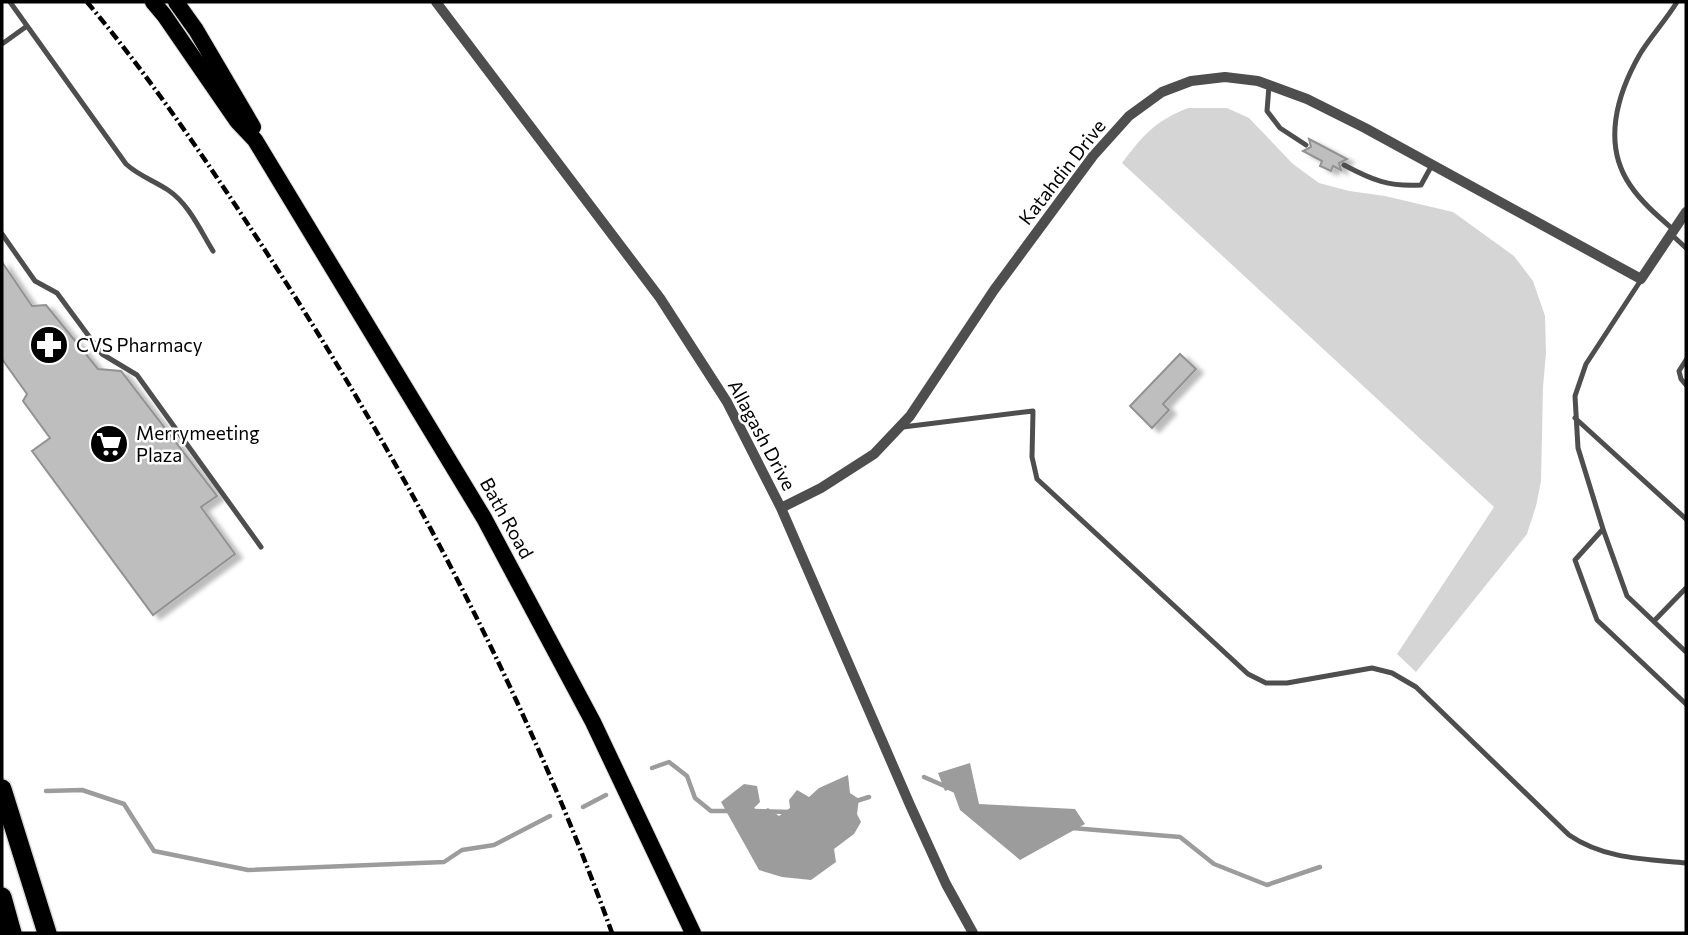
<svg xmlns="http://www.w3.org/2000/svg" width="1688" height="935" viewBox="0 0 1688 935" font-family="Commissioner,sans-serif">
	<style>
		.green { fill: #d5d5d5 }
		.water { fill: #9c9c9c }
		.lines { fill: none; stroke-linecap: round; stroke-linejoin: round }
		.stream { stroke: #9c9c9c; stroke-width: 4.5 }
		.building { fill: #bebebe; stroke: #929292; stroke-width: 2; filter: url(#shadow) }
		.primary-casing { stroke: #dbdbdb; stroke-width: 18 }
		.highway-casing { stroke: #dbdbdb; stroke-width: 22 }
		.lane { stroke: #4e4e4e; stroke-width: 5 }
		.street { stroke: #4e4e4e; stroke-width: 10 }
		.primary { stroke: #000; stroke-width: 16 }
		.highway { stroke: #000; stroke-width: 19 }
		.rail { stroke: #000; stroke-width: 4.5; stroke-dasharray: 10 3.5 2 3.5; stroke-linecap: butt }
		.labels { text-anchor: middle; stroke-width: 5; stroke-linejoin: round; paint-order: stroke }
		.street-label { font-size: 19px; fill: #000; stroke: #fff }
		.poi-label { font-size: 19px; fill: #000; stroke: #fff; text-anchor: start }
	</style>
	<defs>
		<filter id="shadow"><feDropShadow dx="7" dy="4" stdDeviation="2" flood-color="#0004"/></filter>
	</defs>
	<rect width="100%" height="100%" fill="#fff"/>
	<path class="green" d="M1188,108H1227L1249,118L1293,164L1319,183L1349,191L1385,196L1453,212L1514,256L1533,281L1545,316L1546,353L1543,387L1541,481L1536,506L1527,534L1416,672L1397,654L1494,507L1122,163C1143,135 1155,121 1188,108Z"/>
	<path class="water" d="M970,763L979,804L1075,809L1085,824L1020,860L960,810L952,788L945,791L938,773Z
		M848,775L850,793L859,799L857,814L861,822L854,834L834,849L836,862L811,880L782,877L759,870L721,802L744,784L757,786L760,802L754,808L760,812L768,808L779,816L790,808L789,800L797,790L809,797L819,788Z"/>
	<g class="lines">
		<path class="stream" d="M652,768L669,762L687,776L695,798L711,811H731
			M924,777L958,792
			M46,791L82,790L124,804L154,851L248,870L444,862L462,850L494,845L550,816
			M853,802L869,797
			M583,807L606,795
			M753,811L790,812
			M1072,828L1180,837L1214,864L1267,885L1320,867"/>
	</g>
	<path class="building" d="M1309,139L1347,159L1339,163L1341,170L1333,166L1331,171L1320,166L1322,161L1303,151L1311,147Z
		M2,262L32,306L46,305L98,369L121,371L217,496L201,507L235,554L153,615L32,451L50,438L23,401L27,394L2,359Z
		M1180,354L1196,369L1163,404L1169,410L1152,428L1130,406Z"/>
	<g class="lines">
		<defs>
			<path id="primary" d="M153,2L164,15L237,121L255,140L484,518L593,722L693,933
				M176,2L196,30L253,127"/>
			<path id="highway" d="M2,789L47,933
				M2,897L12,933"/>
		</defs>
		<use href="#primary" class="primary-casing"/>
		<use href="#highway" class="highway-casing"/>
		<path class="lane" d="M10,2L126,164C139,176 153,180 168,190C189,204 200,230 213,251
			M2,44L27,26
			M1269,86L1267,111L1280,128L1306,145
			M1344,165C1372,180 1389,187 1421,185L1432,165
			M1675,231C1659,217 1642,203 1630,185C1602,144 1617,94 1640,54C1651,36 1666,20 1677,2
			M2,234L35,281L57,293L102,354L137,375L261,547
			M1672,235L1686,248
			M1641,280L1586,364L1575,396L1578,448L1603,529L1627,596L1686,652
			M1686,360L1679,371L1681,379L1686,385
			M1575,418L1686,519
			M903,427L1033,411L1032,457L1037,479L1248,674L1266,683H1287L1372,668L1392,673L1416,687L1569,835C1604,859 1645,859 1686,863
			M1603,529L1575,560L1597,620L1686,704
			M1654,621L1686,588"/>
		<path class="street" d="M436,2L660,298L727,402L781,508L910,805L946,884L973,933
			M781,508L821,488L874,454L910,416L994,290L1093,156L1129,116L1162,92L1191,81L1225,77L1258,81L1307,99L1365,128L1641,279L1686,212"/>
		<use href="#primary" class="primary"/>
		<use href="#highway" class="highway"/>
		<path class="rail" d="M87,2C149,76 204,157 257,238C400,455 524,689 612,933"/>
	</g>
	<defs>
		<symbol id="pharmacy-disc" viewBox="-11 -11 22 22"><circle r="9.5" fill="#000" stroke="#fff"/><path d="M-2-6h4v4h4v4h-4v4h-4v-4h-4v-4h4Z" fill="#fff"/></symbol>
		<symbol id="supermarket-disc" viewBox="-11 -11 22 22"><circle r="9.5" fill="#000" stroke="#fff"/><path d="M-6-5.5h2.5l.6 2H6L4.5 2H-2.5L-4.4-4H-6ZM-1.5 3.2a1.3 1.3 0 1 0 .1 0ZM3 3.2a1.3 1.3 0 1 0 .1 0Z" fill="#fff"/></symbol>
	</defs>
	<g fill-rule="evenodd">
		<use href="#pharmacy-disc" x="27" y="323" width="44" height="44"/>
		<use href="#supermarket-disc" x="87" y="422" width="44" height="44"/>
	</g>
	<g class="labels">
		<g class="street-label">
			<text transform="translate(1062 172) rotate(-52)" y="7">Katahdin Drive</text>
			<text transform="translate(762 435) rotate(62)" y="7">Allagash Drive</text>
			<text transform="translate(507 518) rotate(61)" y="7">Bath Road</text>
		</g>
		<g class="poi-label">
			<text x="76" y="352">CVS Pharmacy</text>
			<text x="136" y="440">Merrymeeting<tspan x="136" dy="22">Plaza</tspan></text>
		</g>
	</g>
	<rect width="1688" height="935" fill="none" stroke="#000000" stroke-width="7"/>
</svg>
